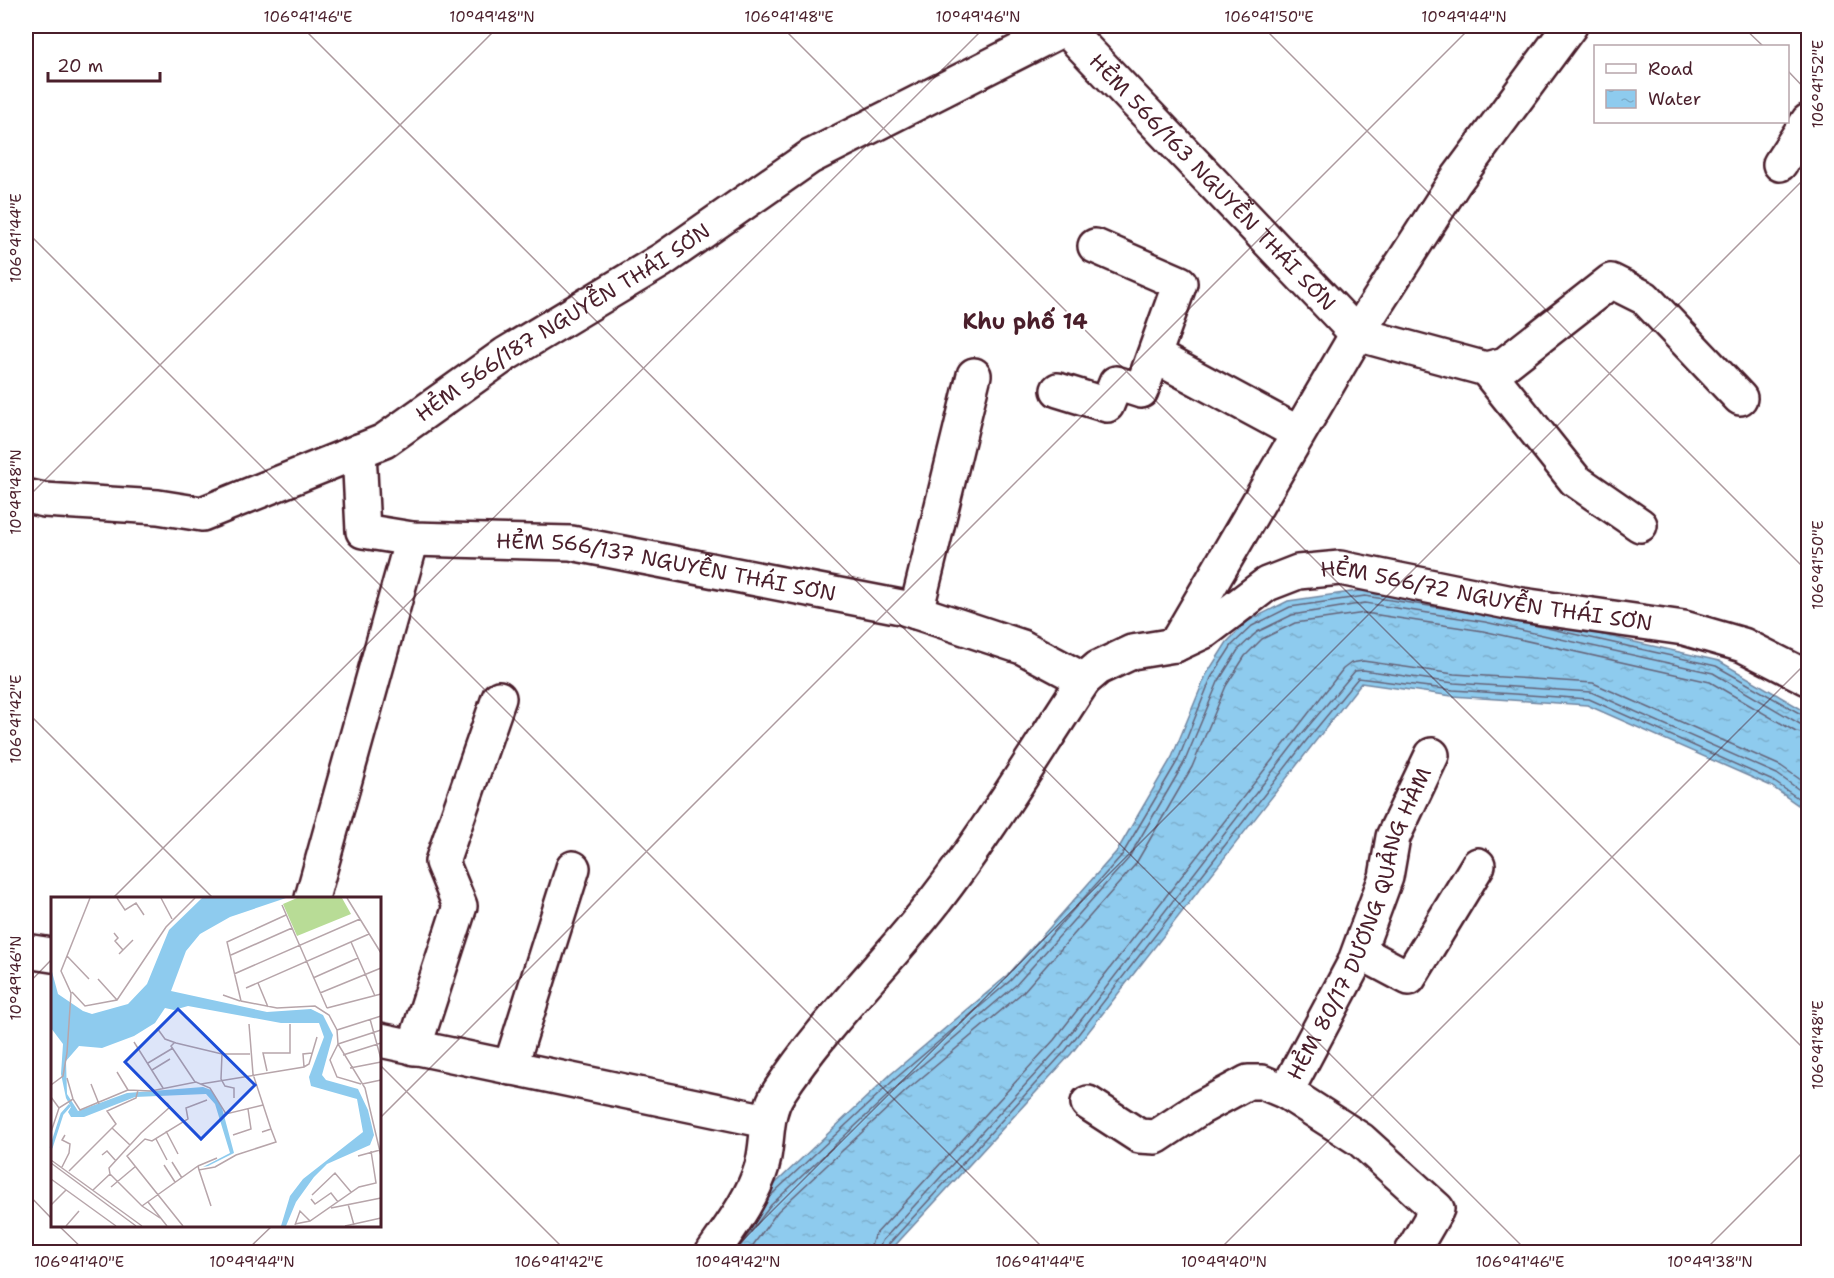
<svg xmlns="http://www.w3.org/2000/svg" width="1834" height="1278" viewBox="0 0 1834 1278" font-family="'Shantell Sans',sans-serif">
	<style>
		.water { fill: url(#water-ripples); stroke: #7386a0; stroke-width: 1.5 }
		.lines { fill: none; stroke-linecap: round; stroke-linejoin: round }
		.shore { stroke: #656479; stroke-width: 1.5 }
		.street-casing { stroke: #4a1f2b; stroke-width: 38 }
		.street { stroke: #fff; stroke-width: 33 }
		.ticks { fill: none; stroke: #4a1f2b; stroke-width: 1.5; stroke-opacity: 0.45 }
		.labels { text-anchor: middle; stroke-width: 5; stroke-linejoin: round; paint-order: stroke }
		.street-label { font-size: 21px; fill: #4a1f2b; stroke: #fff }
		.neighbourhood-label { font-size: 22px; font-weight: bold; fill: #4a1f2b; stroke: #fff }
		.inset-river { fill: none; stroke: #8ecbee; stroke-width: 3 }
		.inset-road { fill: none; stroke: #b7a5aa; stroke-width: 1.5 }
		.view { fill: #1d4ed8; fill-opacity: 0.15; stroke: #1d4ed8; stroke-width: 3 }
		.inset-edge { fill: none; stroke: #4a1f2b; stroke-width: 3 }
		.neatline { fill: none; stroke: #4a1f2b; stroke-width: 2 }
		.ticks-label { font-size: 15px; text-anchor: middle; fill: #4a1f2b }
	</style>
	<defs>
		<pattern id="water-ripples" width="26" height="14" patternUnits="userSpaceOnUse" patternTransform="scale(1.5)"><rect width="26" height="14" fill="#8ecbee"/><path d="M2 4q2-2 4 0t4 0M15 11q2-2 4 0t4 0" fill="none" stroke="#7caecc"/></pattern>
	</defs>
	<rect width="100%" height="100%" fill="#fff"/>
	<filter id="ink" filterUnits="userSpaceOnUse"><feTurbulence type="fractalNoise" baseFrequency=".0167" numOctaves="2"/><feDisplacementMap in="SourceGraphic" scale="12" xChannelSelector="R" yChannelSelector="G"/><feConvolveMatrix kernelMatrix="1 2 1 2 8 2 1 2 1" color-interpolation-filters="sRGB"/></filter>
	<g filter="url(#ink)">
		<path class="water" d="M1365,590L1488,609L1719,661L1808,713V812L1771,786L1587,705L1452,696L1361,683L1071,1054L889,1252H720L761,1197L891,1074L1007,976L1117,851L1172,757L1206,675L1227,642L1248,621L1288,601Z"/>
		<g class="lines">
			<path class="shore" d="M1529,624L1716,666L1808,718
				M769,1197L895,1079L1011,980L1122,855L1178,760L1211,678L1232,645L1252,626L1290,607L1365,596L1455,610
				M736,1252L771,1205L900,1084L1016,985L1128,859L1184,763L1218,682L1238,650L1257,632L1292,615L1365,603L1485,622L1713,673L1800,724L1808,725
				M748,1252L778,1211L906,1091L1023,992L1135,865L1192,767L1226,686L1245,656L1262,639L1295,623L1365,613L1483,631L1710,682L1796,732L1808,734
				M869,1252L874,1236L1054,1040L1343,669L1351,663L1363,661L1454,674L1593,683L1781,766L1808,785
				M878,1252L882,1241L1061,1046L1300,736L1355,671L1363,670L1454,683L1591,692L1777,774L1808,796
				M885,1252L887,1246L1066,1050L1306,741L1358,678L1453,690L1589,699L1773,781L1808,805"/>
			<defs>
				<g id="street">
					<path id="s1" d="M1066,29L1357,334L1486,369L1505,364L1611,281L1645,298L1740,398"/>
					<path d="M1780,164L1808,121"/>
					<path d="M1155,356L1298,433"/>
					<path d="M1486,369L1575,480L1640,525"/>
					<path d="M1058,390L1107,405L1116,383L1141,391L1180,283L1095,246"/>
					<path id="s2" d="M359,451L363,531L412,539L571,543L901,607L1022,647L1084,680"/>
					<path id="s3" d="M26,496L44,500L158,507L202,514L384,441L506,354L662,260L810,157L1069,26"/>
					<path d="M916,612L974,375"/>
					<path d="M1175,645L1357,334L1454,183L1570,26"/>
					<path d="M312,898L412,539"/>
					<path d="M26,951L52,955"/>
					<path d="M1360,952L1409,978L1478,865"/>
					<path d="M380,1040L767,1121"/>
					<path d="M414,1048L460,906L442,862L499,698"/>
					<path d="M510,1068L573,868"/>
					<path d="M1088,1103L1139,1136L1156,1137L1200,1108L1248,1082H1262L1286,1092"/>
					<path id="s4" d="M713,1252C731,1226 753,1197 762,1166C769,1140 764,1115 779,1092C824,1023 884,966 934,902C989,831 1035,754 1084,680L1098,668L1132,652L1175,645L1205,631L1267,584L1298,572L1340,568L1522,605L1684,628L1743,645L1808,678"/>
					<path id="s5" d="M1412,1252L1437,1209L1361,1140L1286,1092L1354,964L1386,877L1393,837L1432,755"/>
				</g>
			</defs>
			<use href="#street" class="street-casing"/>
			<use href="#street" class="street"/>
		</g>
	</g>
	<path class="ticks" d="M301,26L1528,1252M781,26L1808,1053M1262,26L1808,572M1742,26L1763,46M1788,71L1808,92M26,231L1047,1252M26,499L499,26M26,711L213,898M113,898L986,26M26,986L52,959M380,1065L567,1252M380,1118L1472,26M26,1192L52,1219M59,1226L86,1252M245,1252L272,1226M731,1252L1808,175M1217,1252L1808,661M1703,1252L1808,1147"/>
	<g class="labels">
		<g class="street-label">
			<text dy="7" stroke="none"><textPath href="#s1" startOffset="212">HẺM 566/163 NGUYỄN THÁI SƠN</textPath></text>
			<text dy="7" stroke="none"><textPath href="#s3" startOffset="588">HẺM 566/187 NGUYỄN THÁI SƠN</textPath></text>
			<text dy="7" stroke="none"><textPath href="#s2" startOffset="386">HẺM 566/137 NGUYỄN THÁI SƠN</textPath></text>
			<text dy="7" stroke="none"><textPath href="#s4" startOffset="1124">HẺM 566/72 NGUYỄN THÁI SƠN</textPath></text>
			<text dy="7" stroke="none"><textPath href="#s5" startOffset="426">HẺM 80/17 DƯƠNG QUẢNG HÀM</textPath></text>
		</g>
		<g class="neighbourhood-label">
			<text x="1025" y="329">Khu phố 14</text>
		</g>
	</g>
	<g transform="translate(51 897)">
		<rect width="330" height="330" fill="#fff"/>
		<path d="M246,1H291L300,17L246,39L232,7Z" fill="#b8dc96"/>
		<path d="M151,1H235L179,20L149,37L135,54L120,94L216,115L260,112L272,118L282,138L271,178L275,183L307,192L317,213L323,238L319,248L276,267L263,280L245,305L235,329H230L239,299L252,282L312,235L306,202L260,189L258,180L273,140L268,126H230L137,109L123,113L114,111L104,126L83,139L51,151L28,149L15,164L16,197L27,214L76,196L152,190L160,193L171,211L183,256L157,269L152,270L179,256L164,207L155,197L84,200L33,220H20L17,215L20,210L15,201L10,177L12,147L0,131V71L7,97L32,114L41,117L77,107L96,87L118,33Z" fill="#8ecbee"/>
		<path class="inset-river" d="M0,251L11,217L19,208"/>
		<path class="inset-road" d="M66,1L74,13L85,6L93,18M110,1L121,22M296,1L330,56M231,8L276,111M235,18L176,45L190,104L226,111L264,109L278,118L286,133L287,147L314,191L330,259M63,36L67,41L64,44L72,53M300,45L324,99M68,57L82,43M180,58L241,31M16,59L38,82M183,77L309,22M262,81L307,61M47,82L66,103M207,86L217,110M195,91L318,37M21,95L34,109L66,103L115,30L144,1M269,96L330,71M172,98L189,104M276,111L330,97M319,122L330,162M198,127L202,177L220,232M106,131L114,142L125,146L171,157H199M286,133L330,119M83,145L112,191M123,146L120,149L144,185M287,147L279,163L286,180L310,187M287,147L330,133M171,157L170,182L174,189L183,191V201M292,158L330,146M97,166L122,151M253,170L252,157L261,156M299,171L330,165M101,173L119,162M216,174L212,156H239V127M66,175L77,193M16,181L22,202M40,187L48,207M150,187L253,170L258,167L266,140M311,187L330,183M0,188L12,179L16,156L20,96L10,74L39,1M77,193L100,194L145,185L159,191L175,217L212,208M0,200L8,211L22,202L29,213L77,193M61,231L79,248M115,234L127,257M0,235L8,211M182,238L200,232L197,212M105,242L116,263M51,258L56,254L65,264M307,259L329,253M0,263L91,329M121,265L131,281M0,266L85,329M113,268L124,285M147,269L166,261M11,270L18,256L19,247L11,243L14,238M148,273L160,309M18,274L65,227L56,214L85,201L87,193M59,277L58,271L90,236L119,210L116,206M0,282L65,329M60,290L85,269M42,293L59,277L91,309L109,321M261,298L284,276L300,295M260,302L264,307L280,296L287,305M97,305L116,329M297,307L303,328M0,308L15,293M91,309L147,269L148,273L164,270L185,258L225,245L220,232L211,235M280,311L330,301M244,327L259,324L308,290L325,286L320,254M244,328L249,314L259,324M15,329L28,314M132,329L76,259L94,242L101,244L137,222L135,211L156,203M294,329L330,321"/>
		<path class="view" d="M127,112L204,188L150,242L74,165Z"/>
		<rect width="330" height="330" class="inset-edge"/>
	</g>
	<rect width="1834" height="1278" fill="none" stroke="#fff" stroke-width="66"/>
	<rect x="1594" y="45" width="195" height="78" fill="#ffffff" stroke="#b7a5aa" stroke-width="1.5"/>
	<rect x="1606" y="64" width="30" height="9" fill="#ffffff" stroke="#b7a5aa" stroke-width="1.5"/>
	<text x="1648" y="75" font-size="18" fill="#4a1f2b">Road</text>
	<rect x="1606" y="90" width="30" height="18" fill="url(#water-ripples)" stroke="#b7a5aa" stroke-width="1.5"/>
	<text x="1648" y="105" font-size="18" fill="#4a1f2b">Water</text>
	<path d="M48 72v9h112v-9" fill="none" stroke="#4a1f2b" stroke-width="3"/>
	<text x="57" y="72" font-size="18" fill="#4a1f2b" stroke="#ffffff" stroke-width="4.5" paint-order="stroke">20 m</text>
	<rect x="33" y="33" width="1768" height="1212" class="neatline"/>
	<g class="ticks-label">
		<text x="308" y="22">106°41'46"E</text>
		<text x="492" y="22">10°49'48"N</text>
		<text x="789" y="22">106°41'48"E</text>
		<text x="978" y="22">10°49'46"N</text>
		<text x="1269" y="22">106°41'50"E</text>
		<text x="1464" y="22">10°49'44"N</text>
		<text transform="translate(1818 84) rotate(-90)" y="5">106°41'52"E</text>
		<text transform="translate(16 238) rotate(-90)" y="5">106°41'44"E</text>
		<text transform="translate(16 492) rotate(-90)" y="5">10°49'48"N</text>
		<text transform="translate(1818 565) rotate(-90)" y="5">106°41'50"E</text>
		<text transform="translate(16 719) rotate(-90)" y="5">106°41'42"E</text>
		<text transform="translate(16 978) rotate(-90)" y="5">10°49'46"N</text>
		<text transform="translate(1818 1045) rotate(-90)" y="5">106°41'48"E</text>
		<text x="79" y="1267">106°41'40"E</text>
		<text x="252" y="1267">10°49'44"N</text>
		<text x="559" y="1267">106°41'42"E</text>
		<text x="738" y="1267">10°49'42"N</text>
		<text x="1040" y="1267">106°41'44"E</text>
		<text x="1224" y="1267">10°49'40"N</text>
		<text x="1520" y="1267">106°41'46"E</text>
		<text x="1710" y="1267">10°49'38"N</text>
	</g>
</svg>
